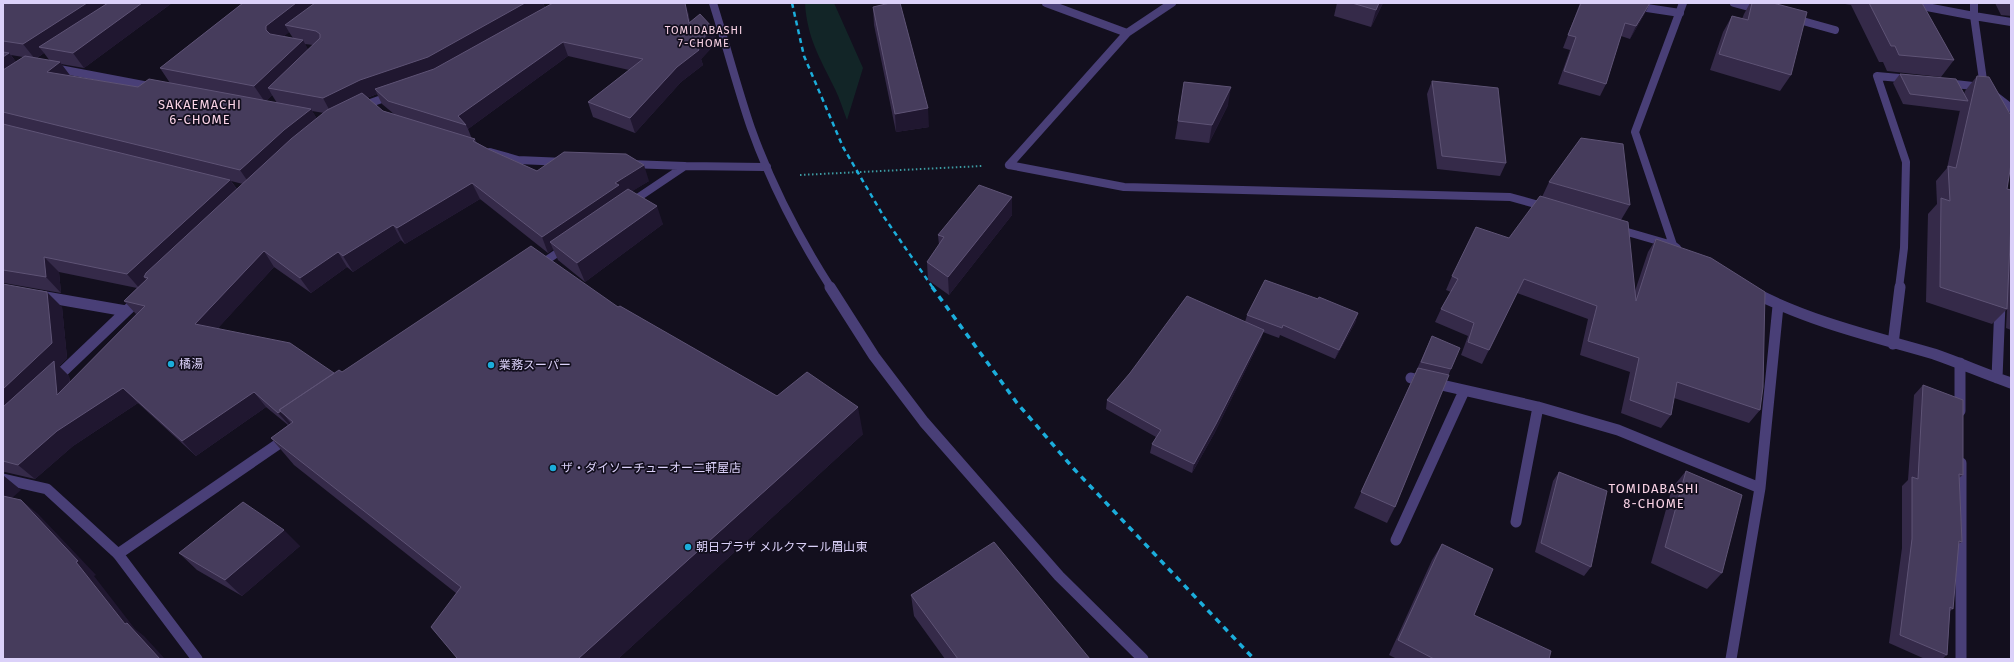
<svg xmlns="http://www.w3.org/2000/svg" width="2014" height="662" viewBox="0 0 2014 662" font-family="'Fira Sans','Noto Sans JP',sans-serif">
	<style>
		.green { fill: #122527 }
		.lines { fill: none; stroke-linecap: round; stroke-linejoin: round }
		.path { stroke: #3c9aa2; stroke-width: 2; stroke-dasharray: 1.5 2.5; stroke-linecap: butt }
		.service { stroke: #493f77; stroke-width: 11 }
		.minor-far1 { stroke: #493f77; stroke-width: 8 }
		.minor { stroke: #493f77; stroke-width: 11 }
		.tertiary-far1 { stroke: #493f77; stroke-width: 8 }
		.tertiary { stroke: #493f77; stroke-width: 11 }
		.rail-far1 { stroke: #1baddb; stroke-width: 2.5; stroke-dasharray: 5 4; stroke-linecap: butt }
		.rail { stroke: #1baddb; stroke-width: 3.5; stroke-dasharray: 6 5.5; stroke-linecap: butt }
		.wall { fill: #352a49; fill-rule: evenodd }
		.shaded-wall { fill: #201730 }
		.building { fill: #463c5c; stroke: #5e5375 }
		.poi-dot { fill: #1baddb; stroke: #130f1e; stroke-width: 1.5 }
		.labels { text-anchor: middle; stroke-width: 3.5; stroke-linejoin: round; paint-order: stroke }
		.far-neighbourhood-label { font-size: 11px; letter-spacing: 1px; fill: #fad3e6; stroke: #130f1e }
		.poi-label { font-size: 12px; fill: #dbd1f9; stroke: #130f1e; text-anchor: start }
		.neighbourhood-label { font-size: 13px; letter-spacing: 1px; fill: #fad3e6; stroke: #130f1e }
	</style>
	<rect width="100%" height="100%" fill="#130f1e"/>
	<path class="green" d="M805,3H834L863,68L847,120C843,110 840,99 835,89C820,58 807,38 805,3Z"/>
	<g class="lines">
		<path class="path" d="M800,175L982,166"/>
		<path class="service" d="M118,554L197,659"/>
		<path class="minor-far1" d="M1614,3L1680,13
			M1734,3L1760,10
			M1906,3L1974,16V3
			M1792,18L1835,30
			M2011,22L1974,16L1984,87L2011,108
			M1127,33L1172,3
			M54,68L154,87
			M1946,83L1982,87
			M359,107L393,95
			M490,152L518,160L565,162
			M629,164L685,166L630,203
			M1009,165L1124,187L1510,197L1546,207
			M1009,165L1127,33L1046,3
			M685,166L767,167
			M1617,229L1669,244
			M1677,248L1673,245L1635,132L1683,3
			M538,266L566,247
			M1899,288L1904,248L1906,162L1877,76L1910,79"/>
		<path class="minor" d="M1753,292C1811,322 1872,336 1934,354C1960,363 1985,374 2011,383
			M40,296L126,311
			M1893,344L1900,287
			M1960,363V411
			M1411,378L1538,407L1618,430L1760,488
			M1997,378L2000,304
			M54,380L140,298
			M1961,463V659
			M3,479L47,489L118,554L287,438
			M1516,522L1538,407
			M1396,540L1464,391
			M1731,659L1760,488L1778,306"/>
		<path class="tertiary-far1" d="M713,3C726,44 737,87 751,128C771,184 799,238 831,288"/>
		<path class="tertiary" d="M830,287L874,356L924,422L1059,576L1143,659"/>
		<path class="rail-far1" d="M792,3L804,56L843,147L884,217L933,288"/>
		<path class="rail" d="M932,287L1017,403L1074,469L1254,659"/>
	</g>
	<path class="wall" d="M3,3H172L84,68L61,64L70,76L138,87L170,83L160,68L243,3H543L545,7L688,12L690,22L713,28L717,42L701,59L703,65L681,82L635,133L593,117L588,102L629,70L568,56L468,129L472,139H475L476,142L488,149L537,171L649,181L632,191L663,224L585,282L558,260L553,249L548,253L480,199L405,244L401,240L353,272L347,267L311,293L274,267L218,328L334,373L342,372L618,307L777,396L863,434L618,659H455L457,658L456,593L294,465L271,438L288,425L266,407L196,456L138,403L73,446L35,479L5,472L3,473V284L62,307L67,358L59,366L69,376L70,382L136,314L124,301L137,288L59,272L61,293L4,283L3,284ZM289,32L293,38L284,36ZM305,44L313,45L308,50ZM44,53L50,61L37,58ZM11,55L23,57L16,62ZM377,94L382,104L394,114L383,111L367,98ZM272,95L277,103L266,101ZM312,111L324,113L317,119ZM231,181L243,184L237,189Z
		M1337,3H1383L1371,27L1334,16Z
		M1580,3H1650L1645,13L1630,39L1621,36L1606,84L1600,96L1558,84L1570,50L1563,48Z
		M1750,3H1773L1791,75L1780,91L1710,70L1723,32L1732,16L1742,19L1744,14Z
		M1839,3H1922L1954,60L1941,77L1887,71L1883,62H1879L1851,5Z
		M1995,3H2011V16L2001,15Z
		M873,7L929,127L896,132L874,25Z
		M1900,74L1964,94L1965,91L1977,76L2007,189L2011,190V330L2006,328L2007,309L1992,324L1926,302L1928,214L1937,204L1936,181L1947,168L1960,110V111L1903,104L1893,83Z
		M1432,81L1506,163L1500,176L1437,169L1427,94Z
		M1228,105L1209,143L1175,139L1178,121Z
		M1549,182L1630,205L1621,220L1635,291L1648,252L1656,239L1760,410L1749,423L1674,398L1671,415L1661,428L1621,413L1630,372L1580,355L1588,319L1517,293L1482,364L1461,355L1468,336L1435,322L1441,309L1451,292L1446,290L1452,276L1509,238L1542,197Z
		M1012,197V215L949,295L928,280L927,262L939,245L938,235Z
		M1358,313L1355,323L1335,359L1280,335L1279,338L1263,332L1261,339L1214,434L1192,473L1150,453L1152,444L1156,437L1106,409L1107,400L1245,322L1247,315Z
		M1432,336L1451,369L1395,507L1387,523L1354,508Z
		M1923,385L1963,475L1959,478L1962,542L1958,544L1953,609L1950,611L1947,655L1942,659H1925L1889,643L1902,548V486L1908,480L1914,395Z
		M1686,471L1722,573L1707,589L1651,563L1672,488Z
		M1559,472L1591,567L1584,576L1535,552L1553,481Z
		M1442,544L1474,615L1549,659H1397L1389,655L1432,560Z
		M300,546L242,596L197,570L179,553Z
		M911,595L1090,659H945L914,616Z"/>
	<path class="shaded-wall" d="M87,3H121L39,47L44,53L35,59L23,44Z
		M142,3H172L84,68L73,53Z
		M296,3H327L285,25L289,32L276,43L266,30V26Z
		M525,3H543L546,11L436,74L375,89L377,94L369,97L332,115L323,98L360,80Z
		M685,3L688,12L692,37L689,23Z
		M1379,3H1383L1371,27L1376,10Z
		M1650,3L1645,13L1630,39L1636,26Z
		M713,28L717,42L701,59L703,65L681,82L635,133L630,118Z
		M303,40L312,57L268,88L272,95L265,102L254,86Z
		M563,42L568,56L468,129L466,125L458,116Z
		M9,53L21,68L3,81V57Z
		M60,62L72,78L47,72Z
		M1231,87L1228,105L1209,143L1212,125Z
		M928,108L929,127L896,132L895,114Z
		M311,109L320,124L251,186L240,170L284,130Z
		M644,165L649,181L623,197L550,242L553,249L548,253L542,237L615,183Z
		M230,180L241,195L144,277L148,282L140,289L127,274Z
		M472,183L480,199L405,244L397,228Z
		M1012,197V215L949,295L948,277Z
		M657,206L663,224L585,282L577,263Z
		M393,225L401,240L353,272L343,256Z
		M264,251L274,267L208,339L195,324Z
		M338,252L347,267L311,293L300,278Z
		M44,257L59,272L61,293L46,277Z
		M47,292L62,307L67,358L59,366L69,376L72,410L3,419V389Z
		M1358,313L1355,323L1335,359L1339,350Z
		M1264,330L1261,339L1214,434L1192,473L1194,464Z
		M123,388L138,403L73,446L35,479L18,465L57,431Z
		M254,392L266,407L196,456L182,441Z
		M858,407L863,434L618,659H578Z
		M281,411L293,426L291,427L278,413Z
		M4,476L21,490L3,506V477Z
		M21,500L38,514L96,575L94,576L135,629L144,636L165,659H160L125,624Z
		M284,530L300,546L242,596L225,580Z"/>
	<path class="building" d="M3,3H87L23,44L3,41Z
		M108,3H142L73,53L39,47Z
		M243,3H296L266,26V30L270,34L303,40L254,86L160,68Z
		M315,3H525L428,57L360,80L323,98L268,88L320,38V34L316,31L285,25Z
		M553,3H685L689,23L700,14L713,28L697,45L699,50L677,67L630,118L588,102L643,59L563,42L458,116L466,125L388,101L375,89L434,69Z
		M890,3H900L928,108L895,114L873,7Z
		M1352,3H1379L1376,10Z
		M1581,3H1650L1636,26L1625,23L1606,84L1564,71L1576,37L1568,35Z
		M1752,3H1773L1807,12L1791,75L1719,54L1732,16L1748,20Z
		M1869,3H1922L1954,60L1899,55L1895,46H1891Z
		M3,52L9,53L3,57Z
		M25,56L60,62L47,72L138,87L149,79L311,109L284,130L240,170L3,112V70Z
		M1900,74L1956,79L1968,101L1910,94Z
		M1977,76L1989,77L2010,114H2011V164L2007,189L2011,190V222L2007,309L1940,287L1941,198L1950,201L1948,166L1956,168Z
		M1432,81L1498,88L1506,163L1442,156Z
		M1184,82L1231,87L1212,125L1178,121Z
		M362,93L383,111L475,139L473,141L488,149L537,171L564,152L626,154L644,165L615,183L619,185L542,237L472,183L397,228L393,225L343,256L338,252L300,278L264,251L195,324L290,343L334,373L279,410L281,411L278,413L254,392L182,441L123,388L57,431L18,465L3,461V407L54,361L57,395L145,306L124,301L148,278L144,277L146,273L291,139L327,110Z
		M3,124L230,180L127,274L44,257L46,277L3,270Z
		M1581,138L1623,144L1630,205L1549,182Z
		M979,185L1012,197L948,277L927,262L944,237L938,235Z
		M628,189L657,206L577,263L550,242Z
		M1540,196L1628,222L1636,301L1656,239L1711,258L1765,292L1763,387L1760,410L1677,382L1671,415L1630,400L1639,358L1588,341L1597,306L1524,279L1489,350L1468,342L1474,323L1441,309L1458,279L1452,276L1476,227L1509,238Z
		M531,246L618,307L620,306L777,396L807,372L858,407L578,659H455L457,658L431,627L461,587L271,438L293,422L279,410L339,370L342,372Z
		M1265,280L1318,299L1319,297L1358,313L1339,350L1283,325L1282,328L1247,315Z
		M3,284L47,292L52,343L3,389Z
		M1187,296L1264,330L1216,424L1194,464L1152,444L1161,430L1107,400L1130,373Z
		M1432,336L1460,348L1451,369L1421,362Z
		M1418,368L1449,375L1395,507L1361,492Z
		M1923,385L1963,400V475L1959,474L1962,542L1959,541L1953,609L1950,607L1947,655L1900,635L1912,539V477L1918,479Z
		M1686,471L1742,495L1722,573L1665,547Z
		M1559,472L1607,491L1591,567L1541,543Z
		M3,496L21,500L78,561L76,562L125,624L127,623L160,659H3Z
		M243,502L284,530L225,580L179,553Z
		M994,542L1090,659H958L911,595Z
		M1442,544L1493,569L1474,615L1551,651L1549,659H1434L1398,640Z"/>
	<g class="poi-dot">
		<circle cx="171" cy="364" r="4"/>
		<circle cx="491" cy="365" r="4"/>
		<circle cx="553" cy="468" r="4"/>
		<circle cx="688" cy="547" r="4"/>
	</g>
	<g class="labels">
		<g class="far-neighbourhood-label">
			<text x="704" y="34">TOMIDABASHI<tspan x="704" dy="13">7-CHOME</tspan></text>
		</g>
		<g class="poi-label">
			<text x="179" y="368">橘湯</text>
			<text x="499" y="369">業務スーパー</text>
			<text x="561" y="472">ザ・ダイソーチューオー二軒屋店</text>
			<text x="696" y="551">朝日プラザ メルクマール眉山東</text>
		</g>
		<g class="neighbourhood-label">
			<text x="200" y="109">SAKAEMACHI<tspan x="200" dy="15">6-CHOME</tspan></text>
			<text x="1654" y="493">TOMIDABASHI<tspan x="1654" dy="15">8-CHOME</tspan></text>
		</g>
	</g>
	<rect width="2014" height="662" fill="none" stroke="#dbd1f9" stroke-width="8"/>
</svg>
